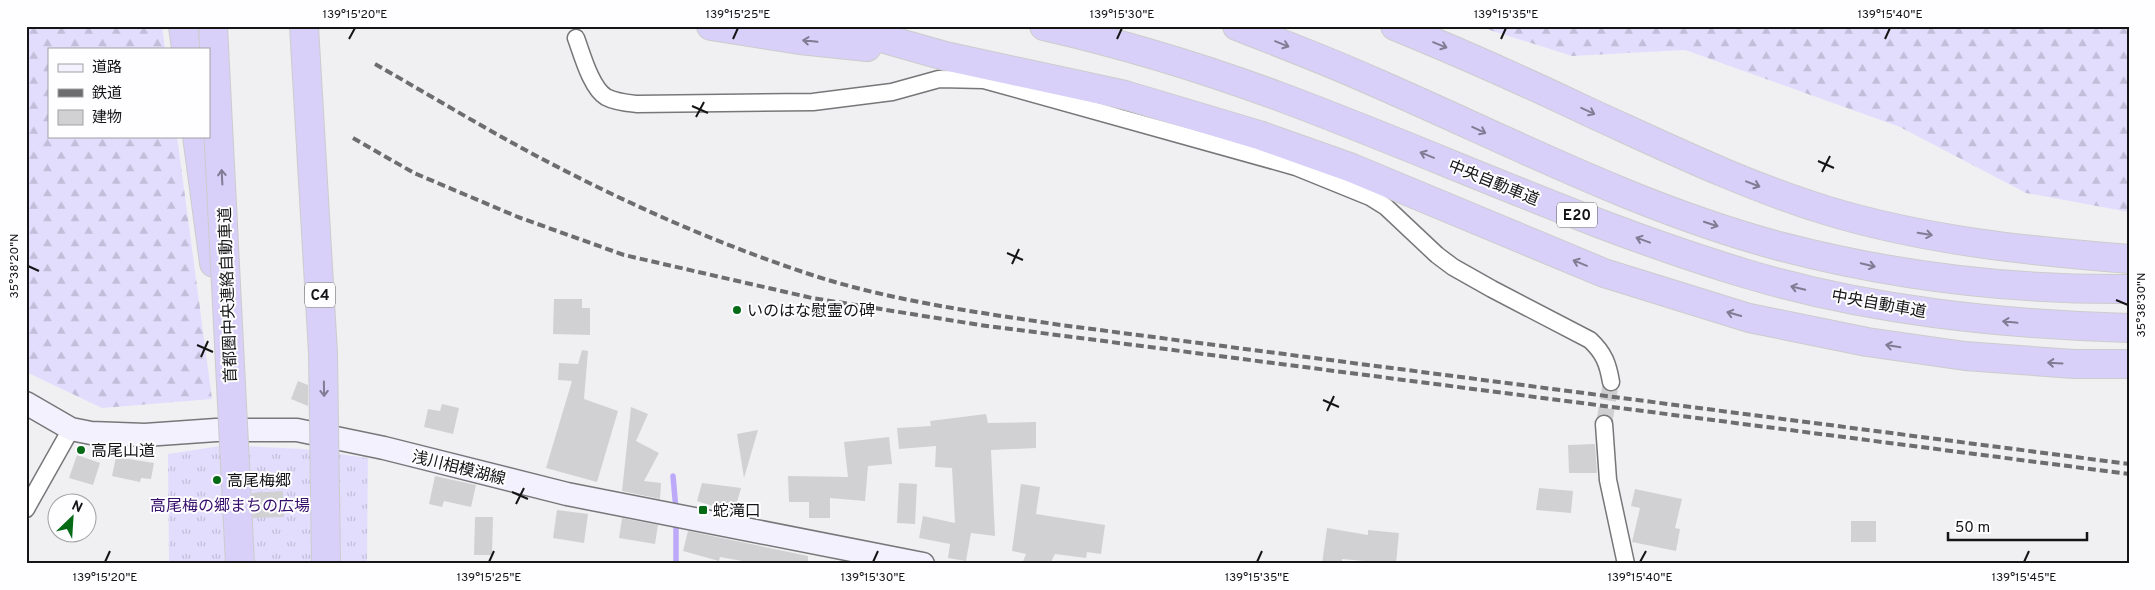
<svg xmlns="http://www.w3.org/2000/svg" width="2155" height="590" viewBox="0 0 2155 590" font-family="Overpass,'Noto Sans JP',sans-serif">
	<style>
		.grass { fill: url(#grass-tufts) }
		.forest { fill: url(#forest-firs) }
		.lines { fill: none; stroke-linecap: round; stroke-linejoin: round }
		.stream { stroke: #bca9f9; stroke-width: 5.5 }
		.building { fill: #d1d1d4 }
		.street-tunnel { stroke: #cfcfd2; stroke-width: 16; stroke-dasharray: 16 8; stroke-linecap: butt }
		.street-casing { stroke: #777779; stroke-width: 19 }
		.secondary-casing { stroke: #777779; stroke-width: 25 }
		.highway-casing { stroke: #ccc; stroke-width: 30 }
		.street { stroke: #fff; stroke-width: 16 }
		.secondary { stroke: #f3f1fd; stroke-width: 22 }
		.highway { stroke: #d8d0f9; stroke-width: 28 }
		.rail { stroke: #6d6d6f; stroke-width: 4; stroke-dasharray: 8 4; stroke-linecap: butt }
		.highway-bridge-casing { stroke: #ccc; stroke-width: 30; stroke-linecap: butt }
		.highway-bridge { stroke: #d8d0f9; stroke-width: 28 }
		.oneway { stroke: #807c93 }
		.ticks { fill: none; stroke: #151516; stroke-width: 2 }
		.poi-dot { fill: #046a16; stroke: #fefdff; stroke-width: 2 }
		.labels { text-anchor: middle; stroke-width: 4; stroke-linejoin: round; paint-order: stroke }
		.shield { fill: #fefdff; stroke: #5b5b5c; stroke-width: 1 }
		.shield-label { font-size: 15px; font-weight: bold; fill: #151516 }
		.street-label { font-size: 16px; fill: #151516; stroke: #fefdff }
		.poi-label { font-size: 16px; fill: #151516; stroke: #fefdff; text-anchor: start }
		.park-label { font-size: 16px; fill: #360f6c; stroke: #fefdff }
		.neatline { fill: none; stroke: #151516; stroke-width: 2 }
		.ticks-label { font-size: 12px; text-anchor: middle; fill: #151516 }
	</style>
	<defs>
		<pattern id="grass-tufts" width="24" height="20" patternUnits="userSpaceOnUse" patternTransform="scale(1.25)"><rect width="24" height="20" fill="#e3ddfd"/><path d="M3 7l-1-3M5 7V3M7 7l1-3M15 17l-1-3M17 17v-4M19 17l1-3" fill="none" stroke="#c2bdd8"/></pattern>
		<pattern id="forest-firs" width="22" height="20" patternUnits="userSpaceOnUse" patternTransform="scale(1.25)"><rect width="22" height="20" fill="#e3ddfd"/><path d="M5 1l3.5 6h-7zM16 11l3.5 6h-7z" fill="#c2bdd8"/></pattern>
	</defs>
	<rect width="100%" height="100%" fill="#f0f0f3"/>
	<path class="grass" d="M226,445L303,449L368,458L367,564H169L168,454Z"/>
	<path class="forest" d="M26,26H162L165,49H49V136H177L212,399L102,408L26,372Z
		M1477,26H2129V212L2026,193L1900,127L1685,50L1572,56Z"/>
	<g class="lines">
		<path class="stream" d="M673,476L676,510
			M676,524V564"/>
	</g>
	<path class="building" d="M554,299H582V308H590V335L553,334Z
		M582,350L588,351L584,399L618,411L597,482L546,468L572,381L558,380L559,363L578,364Z
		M298,381L308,385V406L291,399Z
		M442,404L459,408L453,434L424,427L428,409L440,411Z
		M631,407L648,414L636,441L659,453L644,481L661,483L660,499L622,491Z
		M986,414L988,423L1036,422V448L991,450L995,536L971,533L966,561L948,558L950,544L919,538L923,516L955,523L952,468L935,467L936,446L899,449L897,428L931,426L930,421Z
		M758,430L744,478L737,434Z
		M889,437L892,464L868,466L865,501L830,498V518H809V502H789L788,476L848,477L844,442Z
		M1595,444L1597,473H1569L1568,445Z
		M77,455L100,463L93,485L69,478Z
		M116,457L154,463L151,479L141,478L140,482L112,476Z
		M435,476L476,485L471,507L444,501L442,507L429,504Z
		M702,483L741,488L734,513L719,510V508L697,501Z
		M899,483L917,484L915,524L897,523Z
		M1021,484L1040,487L1036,514L1105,525L1101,554L1087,552L1086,558L1055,554L1050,564H1022L1026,554L1012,551Z
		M1539,488L1573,491L1571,513L1536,510Z
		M1635,489L1682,499L1675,528L1680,529L1676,551L1632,542L1640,508L1631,506Z
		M283,491L284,517L253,518L252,493Z
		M557,510L588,514L584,543L553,538Z
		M475,517H493L492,555H474Z
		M622,518L658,525L655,544L619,538Z
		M1851,521H1876V542H1851Z
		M1327,528L1368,535V530L1399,533L1396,564L1342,559V564H1322Z
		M688,531L808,556V564H759L720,557L719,561L683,551Z"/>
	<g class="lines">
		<path class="street-tunnel" d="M1604,424L1611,382"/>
		<defs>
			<path id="street" d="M576,38C582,54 591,88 606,97C615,102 627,103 637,104L813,102L892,92L939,79L984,80L1296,167L1370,197L1386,207L1437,255L1453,267L1492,289L1590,340C1604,353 1608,364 1611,382
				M1604,424L1608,480L1626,564
				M26,509L71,429"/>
			<path id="secondary" d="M26,403L71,429L91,433L145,435L216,430H297L384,448L567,494L923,564"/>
			<path id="highway" d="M183,26L186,49
				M711,26L800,40L867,47
				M839,26L945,56L1125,95L1259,135L1352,168L1604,273L1749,318L1867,342L1965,356L2074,364H2129
				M1044,26C1123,44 1202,68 1278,96C1435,154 1586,226 1747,274C1871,311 2000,324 2129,328
				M1237,26C1282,44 1328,61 1372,81C1506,139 1637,208 1779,246C1893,276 2011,290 2129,289
				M1395,26C1461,53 1526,82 1591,113C1668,148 1744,185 1825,210C1923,240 2027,251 2129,259
				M197,136L214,263"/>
		</defs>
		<use href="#street" class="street-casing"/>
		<use href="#secondary" class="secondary-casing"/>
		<use href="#highway" class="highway-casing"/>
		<use href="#street" class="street"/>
		<use href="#secondary" class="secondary"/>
		<use href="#highway" class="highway"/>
		<path class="rail" d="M375,64C426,93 477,124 529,152C619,200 712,242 809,274C891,301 976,312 1061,325L2129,464
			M353,138L414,173L518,217L624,255L812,298L980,325L2129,474"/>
		<defs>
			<path id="highway-bridge" d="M213,26L240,564
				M304,26L323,353L326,564"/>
		</defs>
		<use href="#highway-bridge" class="highway-bridge-casing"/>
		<use href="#highway-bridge" class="highway-bridge"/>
	</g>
	<defs><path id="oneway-shaft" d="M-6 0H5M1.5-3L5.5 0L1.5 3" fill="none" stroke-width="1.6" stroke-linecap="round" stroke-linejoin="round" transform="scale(1.25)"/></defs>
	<g class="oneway">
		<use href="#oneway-shaft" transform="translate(810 41) rotate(-174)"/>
		<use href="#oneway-shaft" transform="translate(1282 44) rotate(22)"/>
		<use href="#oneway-shaft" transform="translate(1440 45) rotate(22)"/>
		<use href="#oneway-shaft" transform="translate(1588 111) rotate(25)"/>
		<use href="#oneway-shaft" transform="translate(1479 130) rotate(25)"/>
		<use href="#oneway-shaft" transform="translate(1427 155) rotate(-158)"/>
		<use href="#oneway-shaft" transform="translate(222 177) rotate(-93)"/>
		<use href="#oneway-shaft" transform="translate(1753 184) rotate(21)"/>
		<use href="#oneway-shaft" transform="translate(1711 224) rotate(18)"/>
		<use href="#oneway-shaft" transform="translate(1925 234) rotate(10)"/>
		<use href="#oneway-shaft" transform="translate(1643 240) rotate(-160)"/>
		<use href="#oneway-shaft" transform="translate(1580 263) rotate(-158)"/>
		<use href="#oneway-shaft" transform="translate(1868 265) rotate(13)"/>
		<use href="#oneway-shaft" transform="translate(1798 288) rotate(-167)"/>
		<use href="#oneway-shaft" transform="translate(1734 314) rotate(-164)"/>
		<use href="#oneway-shaft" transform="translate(2010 322) rotate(-174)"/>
		<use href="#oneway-shaft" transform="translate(1893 346) rotate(-171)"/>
		<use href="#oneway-shaft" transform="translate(2055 363) rotate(-177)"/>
		<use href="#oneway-shaft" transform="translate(324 389) rotate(89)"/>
	</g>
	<path class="ticks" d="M349,39L355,28M733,39L738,28M1117,39L1122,28M1501,39L1506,28M1885,39L1890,28M692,106L708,113M696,117L704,102M1818,161L1834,168M1822,172L1830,156M1007,253L1023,260M1012,264L1019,249M28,266L39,271M2116,300L2128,305M197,345L213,352M201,357L208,341M1323,400L1339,407M1327,411L1334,396M512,492L528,499M516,504L524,488M105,562L110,551M489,562L494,551M873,562L878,551M1257,562L1262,551M1640,562L1646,551M2024,562L2029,551"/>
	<g class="poi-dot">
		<circle cx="737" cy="310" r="5"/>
		<circle cx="81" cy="450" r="5"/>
		<circle cx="217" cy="480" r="5"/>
		<rect x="698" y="505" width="10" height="10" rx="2.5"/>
	</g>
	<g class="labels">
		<g class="shield">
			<rect x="1557" y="202.5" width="40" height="25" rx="4"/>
			<rect x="305" y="282.5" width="30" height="25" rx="4"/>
		</g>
		<g class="shield-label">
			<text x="1577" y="220">E20</text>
			<text x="320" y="300">C4</text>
		</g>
		<g class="street-label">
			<text transform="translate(1494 182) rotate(22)" y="6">中央自動車道</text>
			<text transform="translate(227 295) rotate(-92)" y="6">首都圏中央連絡自動車道</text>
			<text transform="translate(1879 303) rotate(10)" y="6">中央自動車道</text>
			<text transform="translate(459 467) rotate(14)" y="6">浅川相模湖線</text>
		</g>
		<g class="poi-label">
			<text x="747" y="316">いのはな慰霊の碑</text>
			<text x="91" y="456">高尾山道</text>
			<text x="227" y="486">高尾梅郷</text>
			<text x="713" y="516">蛇滝口</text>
		</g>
		<g class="park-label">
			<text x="230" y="511">高尾梅の郷まちの広場</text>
		</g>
	</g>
	<rect width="2155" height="590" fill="none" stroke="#fefdff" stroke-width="55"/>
	<rect x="48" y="48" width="162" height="90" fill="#fefdff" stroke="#a1a0a2"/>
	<rect x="58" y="64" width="25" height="8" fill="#f3f1fd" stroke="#a1a0a2"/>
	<text x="92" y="72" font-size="15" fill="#151516">道路</text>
	<rect x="58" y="89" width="25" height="8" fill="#6d6d6f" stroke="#a1a0a2"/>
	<text x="92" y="98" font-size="15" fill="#151516">鉄道</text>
	<rect x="58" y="110" width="25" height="15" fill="#d1d1d4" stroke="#a1a0a2"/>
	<text x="92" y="122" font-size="15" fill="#151516">建物</text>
	<g transform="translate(72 518) rotate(25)"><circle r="24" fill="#fefdff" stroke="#a1a0a2"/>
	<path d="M0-4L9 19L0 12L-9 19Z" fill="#046a16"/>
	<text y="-8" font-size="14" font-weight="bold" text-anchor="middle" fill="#151516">N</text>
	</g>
	<path d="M1948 532v8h139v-8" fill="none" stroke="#151516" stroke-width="2.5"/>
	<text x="1955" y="532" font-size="15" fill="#151516" stroke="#fefdff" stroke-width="4" paint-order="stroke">50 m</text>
	<rect x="28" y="28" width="2100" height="534" class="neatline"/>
	<g class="ticks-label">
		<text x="355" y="18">139°15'20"E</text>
		<text x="738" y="18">139°15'25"E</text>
		<text x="1122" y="18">139°15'30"E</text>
		<text x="1506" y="18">139°15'35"E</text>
		<text x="1890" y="18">139°15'40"E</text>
		<text transform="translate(14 266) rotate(-90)" y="4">35°38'20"N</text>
		<text transform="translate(2141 305) rotate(-90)" y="4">35°38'30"N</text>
		<text x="105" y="581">139°15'20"E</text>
		<text x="489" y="581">139°15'25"E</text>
		<text x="873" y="581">139°15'30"E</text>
		<text x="1257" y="581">139°15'35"E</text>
		<text x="1640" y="581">139°15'40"E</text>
		<text x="2024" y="581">139°15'45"E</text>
	</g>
</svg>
